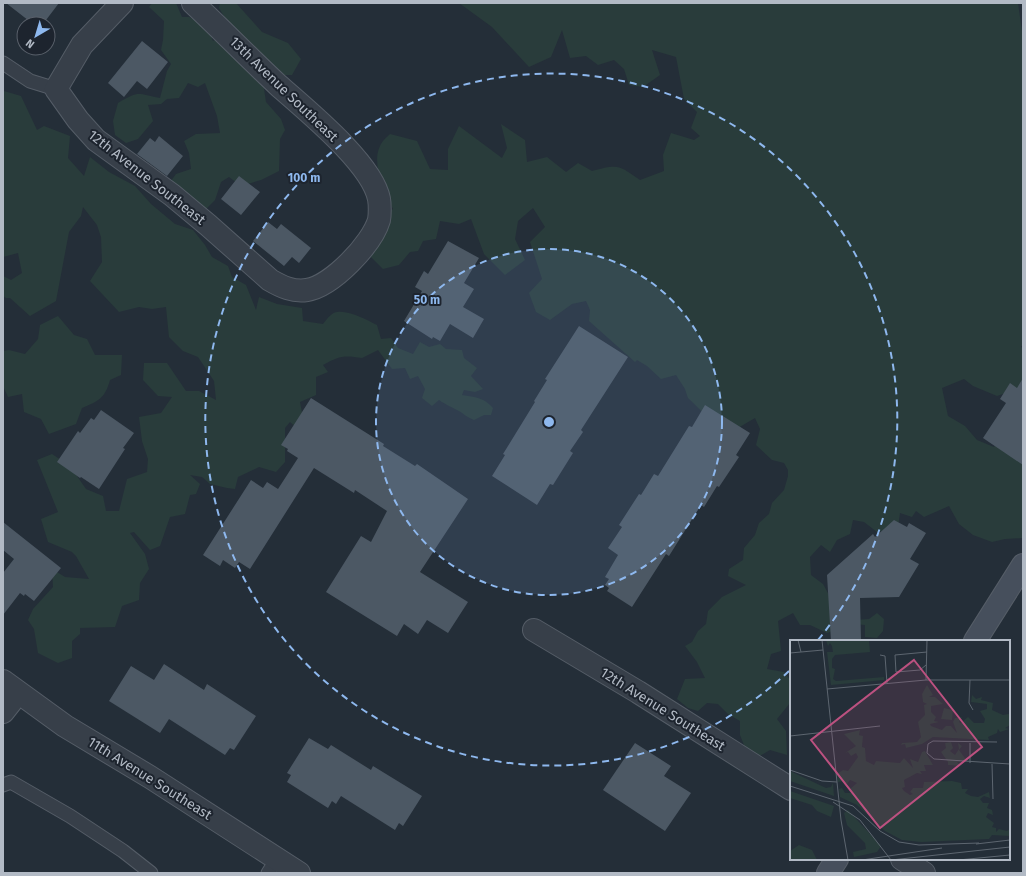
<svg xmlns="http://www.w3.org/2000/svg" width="1026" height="876" viewBox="0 0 1026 876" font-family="'Fira Sans',sans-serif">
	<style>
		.green { fill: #293c3b }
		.building { fill: #4c5864 }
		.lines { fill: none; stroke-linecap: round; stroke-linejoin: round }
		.lane-casing { stroke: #555d67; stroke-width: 15 }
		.street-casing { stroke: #555d67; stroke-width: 24 }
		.secondary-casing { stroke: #555d67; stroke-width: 24 }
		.lane { stroke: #373f49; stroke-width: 13 }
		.street { stroke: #373f49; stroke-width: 22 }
		.secondary { stroke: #464f5c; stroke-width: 22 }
		.ring { fill: none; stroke: #8eb8ee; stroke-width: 2; stroke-dasharray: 7 5 }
		.labels { text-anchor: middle; stroke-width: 4; stroke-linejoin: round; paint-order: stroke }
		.street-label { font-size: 14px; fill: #b2bac5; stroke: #1d242e }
		.inset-road { fill: none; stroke: #5d6670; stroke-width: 1 }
		.view { fill: #bc5180; fill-opacity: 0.15; stroke: #bc5180; stroke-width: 2 }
		.inset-edge { fill: none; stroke: #b2bac5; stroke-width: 2 }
		.centre { fill: #8eb8ee; stroke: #1d242e; stroke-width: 2 }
		.ring-label { font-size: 12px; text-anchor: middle; font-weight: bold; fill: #8eb8ee; stroke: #1d242e; stroke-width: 4; stroke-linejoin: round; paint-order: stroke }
	</style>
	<rect width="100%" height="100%" fill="#242e38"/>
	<path class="green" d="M152,3H176L182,17H189L207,26L213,41L221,36L229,25L219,8L220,3H236L262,32L288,43L301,59L292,75H281L263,82L266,102L281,119L285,130L280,139L279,171L261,180L241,186L229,177L221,182L215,200L206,209L168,185L176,174L191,169L189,153L184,141L196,134L220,133L217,116L205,83L198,87L188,83L179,98L167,99L161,104L148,105L153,121L138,139L126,143L115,135L113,121L118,103C140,90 137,94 160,98L167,71L171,64L161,50L163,40L164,21L149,7Z
		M459,3H1018L1022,31L1023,32V346H1021L1023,350V387L997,396L973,386L964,379L942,388L948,416L965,426L977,440L994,447L1004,431L1023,459V538L1005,539L992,542L973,535L959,524L949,506L924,517L916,511L912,517L900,513L898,527L877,532L864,522L853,520L850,534L837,540L830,552L821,545L810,557L811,575L823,584L829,595L856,620L869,619L877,613L884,619L883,631L877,638L865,637V625L855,624L827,633L810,625H800L793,613L778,621L781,651L771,654L767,669L784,672L791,681L790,703L777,719L786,731L787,755L770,750L758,757L746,750L740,735V721L728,714L718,704L707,703L698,711L688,708L677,699L685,679L705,678L697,662L685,646L692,642L698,631L706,624L708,611L722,597L746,585L728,576L729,569L743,560L744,548L755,535L759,523L769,514L772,503L784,490L788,476V470L784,463L772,460L756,445L760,429L755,418L726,435L688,398L685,389L676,375L661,379L647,366L637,360L635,362L589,321L590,310L586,301L572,304L550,320L536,312L529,293L542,279L530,242L545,227L533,208L518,221L515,239L525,260L505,275L484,254L471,219L459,224L440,221L436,239L423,241L418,251L410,252L399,265L383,269L371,257L385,215L393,209C385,191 371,165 380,146C382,141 387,137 390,134L417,141L430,169L448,170V149L459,126L502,158L507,148L501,124L525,140L527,162L547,157L566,172L578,163L592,171C619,164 618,165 640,180L664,171L663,155L671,133L694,140L700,136L691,128L697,112L684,99L676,57L652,50L660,75L643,87L629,85L624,69L614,60L598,65L586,56L570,58L562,30L551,57L529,67L492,27Z
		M3,89L4,91L21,96L37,130L44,126L70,136L68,158L84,176L90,157L109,172L135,186L151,204L175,224L193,230L205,245L212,257L228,266L232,277L246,285L256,310L259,297L277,304L302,308L303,321L323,324C327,319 331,313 337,312C349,310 367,320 377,325L381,339L391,338L398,348L413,354L420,342L429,347L440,344L446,349L462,350L464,358L477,368L471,376L483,389L475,392L464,390L462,395C475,397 485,398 493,408L491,415H484L474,420C468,418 463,413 457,410C450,406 446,405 439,400L432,406L422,398L425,389L418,376L410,379L405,368L392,369L378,350L362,358C344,355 339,356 323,365L328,372L316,377V395L300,402L303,418L300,431L290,422L285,428V462L276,472L259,467L238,477L235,489L227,488L210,484L202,477L190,475L200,484L196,494L190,495L185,514L170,517L160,546L150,550L134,532L130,533L145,554L149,569L140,583L139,600L122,606L115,627L80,628V634L72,641V658L58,663L38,653L34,629L28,620L33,609L53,587L52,569L65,577L89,579L76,556L72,552L48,542L41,519L58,512L37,460L52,454L70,466L86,489L103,496L106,511H119L127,479L147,472L148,459L142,441L139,417L161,413L172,397L158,396L143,380L144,363H167L186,391H199L216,400L214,381L198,357L183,351L169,337L166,307L152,309L139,307L119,312L90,281L102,262L101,237L97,225L83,207L81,216L69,232L56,301L30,316L10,298H6L3,296V276L11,280L22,273L18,253L3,257Z
		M58,316L74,335L87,339L95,355H122L121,375L110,380C105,398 99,401 82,408L76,424L49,434L41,419L24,412L22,394L8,397L3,386V351L9,350L25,354L38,339L40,325Z"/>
	<path class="building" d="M6,3H59L43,24H33Z
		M142,41L168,62L147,89L137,81L124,97L108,83Z
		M159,136L183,156L167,176L137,154L150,138L155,142Z
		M239,176L260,192L241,215L221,199Z
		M268,222L277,229L281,224L311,248L299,263L292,257L284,266L253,241Z
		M448,241L479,258L464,283L474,289L463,307L484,319L473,338L450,324L440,341L433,337L432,339L404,321L422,291L415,287L424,271L428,274Z
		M579,326L628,357L581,430L583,432L570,451L573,453L553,485L550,484L537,505L492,476L505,455L503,454L535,402L534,401L547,380L545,379Z
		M1023,378V465L983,438L1006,403L1000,399L1010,383L1017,388Z
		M311,398L384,444L383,446L415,466L417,464L468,499L420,572L468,602L448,633L427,620L418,634L404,624L397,636L326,592L361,536L371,542L387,511L355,490L354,493L314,468L250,569L239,562L235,568L223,560L220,566L203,555L251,480L263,488L267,482L278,489L298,458L287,451L288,449L281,445Z
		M705,405L750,433L736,455L739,457L719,487L717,486L704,507L701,505L669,556L666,554L632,607L607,591L609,588L605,585L609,579L605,577L618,555L608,548L622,527L619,525L639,494L641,495L654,474L658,476L689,426L692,427Z
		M101,410L134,433L123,448L125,449L99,489L81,477L80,478L57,462L78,431L80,433L91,418L94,420Z
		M894,520L907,527L909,523L926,533L910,559L919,564L899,597L860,598L861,641H831L827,575L873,534L875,537Z
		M3,522L61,568L34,601L25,594L24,596L20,593L3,615V573L14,559L3,550Z
		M164,664L204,690L207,684L256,716L234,750L230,748L225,755L169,719L160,733L109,701L131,666L154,680Z
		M309,738L328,749L331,745L371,770L373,766L422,796L403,826L399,823L395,830L341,796L336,804L332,801L328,808L287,782L291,775L287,773Z
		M635,743L671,766L664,776L691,793L665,831L603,790Z"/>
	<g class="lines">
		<defs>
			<path id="lane" d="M3,63L30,81L56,89
				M3,785L11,782L70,816L123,851L151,873
				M268,873L277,859"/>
			<path id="street" d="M122,3L82,45L56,89L78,120L96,140L172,195L208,225L270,280C282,287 293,292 307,290C332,286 372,244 379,220C380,215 380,204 379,199C372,163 306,110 278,85C249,58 222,30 193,3
				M534,630L638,692L791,789
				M3,681L65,726L150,777L299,873
				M3,712L18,693
				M902,859L924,873"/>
			<path id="secondary" d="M975,641L1023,565
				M828,873L837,859"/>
		</defs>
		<use href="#lane" class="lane-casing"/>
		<use href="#street" class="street-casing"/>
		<use href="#secondary" class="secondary-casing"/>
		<use href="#lane" class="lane"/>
		<use href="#street" class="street"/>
		<use href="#secondary" class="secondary"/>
	</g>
	<circle cx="549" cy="422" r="173" fill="#8eb8ee" fill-opacity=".12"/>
	<g class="ring">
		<circle cx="549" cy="422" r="173"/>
		<path d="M789 671A346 346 0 1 1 818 640"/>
	</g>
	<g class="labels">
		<g class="street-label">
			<text transform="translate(284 89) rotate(44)" y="5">13th Avenue Southeast</text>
			<text transform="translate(147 177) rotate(38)" y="5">12th Avenue Southeast</text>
			<text transform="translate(663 709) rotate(32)" y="5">12th Avenue Southeast</text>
			<text transform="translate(150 778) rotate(32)" y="5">11th Avenue Southeast</text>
		</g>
	</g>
	<g transform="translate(790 640)">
		<rect width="220" height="220" fill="#242e38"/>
		<path d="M36,0H79L80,12L45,15L42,19V28L45,29L43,39L46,41L94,37V40L41,45L37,12H43L42,6L40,3L38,6ZM137,45L143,55L139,57H145L153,64L141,66V72L146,77L144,81L149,82L140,84L141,86L152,90L156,86H161L167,93L163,82L165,78L172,77L169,82L171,83L178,77L184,83H194L195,79L190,71L197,69V64L181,62L182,55L186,59L192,57L191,60L203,63L202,70L213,75L219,74L220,85L215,88L219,89L210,92L208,89L207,93L198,97L199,100L143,97L132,104L116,108L115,104L111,105L112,103L127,102L131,97L128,82L135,75L134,65L137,64L133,62L132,54ZM154,68L163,70L162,80L151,79ZM70,90L69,95L73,96L72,107L75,108L76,121L84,125L86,121L110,123L114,118L123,128L120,119L128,122L132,112L135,111L143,125H134L136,131H130L132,134L127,133L114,140L115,147L112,148L114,151L120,155L123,154L120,152L123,148H133L134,142L162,141L171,143L172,149H178L175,153L181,156L188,157L199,152L200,158L194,156L190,159L193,163H199L197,168L202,170L203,175L198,173L196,177L204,183L202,187L206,188V192L209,189L217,191L220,189V196L202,195L199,199L131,202L112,200L95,191L67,165L50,157L49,149L52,148L55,153H63L60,149L67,143L60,140L57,144L53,141L48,142L47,134L53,130L58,131L68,117L66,113L61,116L58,112L55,113L66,106L54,94ZM161,102L163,108L160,111L165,115L169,109L168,103L172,106L169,110L177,121L167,122L171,126L158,125V122L151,112L156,108L155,103ZM0,131L36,148L41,147L43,143L44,156L0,141ZM0,151L44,166L41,177L27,171L22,165L0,158ZM58,170L91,206L87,212L64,217L63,212L76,209L75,203L57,185L54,173ZM9,205L22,210L27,220H0V211Z" fill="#293c3b"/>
		<path class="inset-road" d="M8,0L11,12M32,0L51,180L58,220M0,13L33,10M90,15L95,16L97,43M136,25L130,30L106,32L105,15L137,12M136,40L137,0M180,40L179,63L183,70M37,49L136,40H220M0,96L90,86M207,102L143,101L138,104L137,113L144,119L220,124M180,123V103M202,124L203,159M0,130L32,141L47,142M0,146L63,166L90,191L109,202L129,205L189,203M43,162L70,180L101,220M186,204L220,200M72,220L152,208M101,220L220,207M168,220L220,215"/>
		<path class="view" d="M124,20L192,107L90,188L21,100Z"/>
		<rect width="220" height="220" class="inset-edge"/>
	</g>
	<circle cx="549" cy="422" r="6" class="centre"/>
	<g class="ring-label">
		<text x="304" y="182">100 m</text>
		<text x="427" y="304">50 m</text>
	</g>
	<rect width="1026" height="876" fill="none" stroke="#b2bac5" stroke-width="8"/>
	<g transform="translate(36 36) rotate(218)"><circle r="19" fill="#1d242e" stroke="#59606a"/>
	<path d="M0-3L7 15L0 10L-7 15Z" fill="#8eb8ee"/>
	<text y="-6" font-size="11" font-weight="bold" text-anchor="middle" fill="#b2bac5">N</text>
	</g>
</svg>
